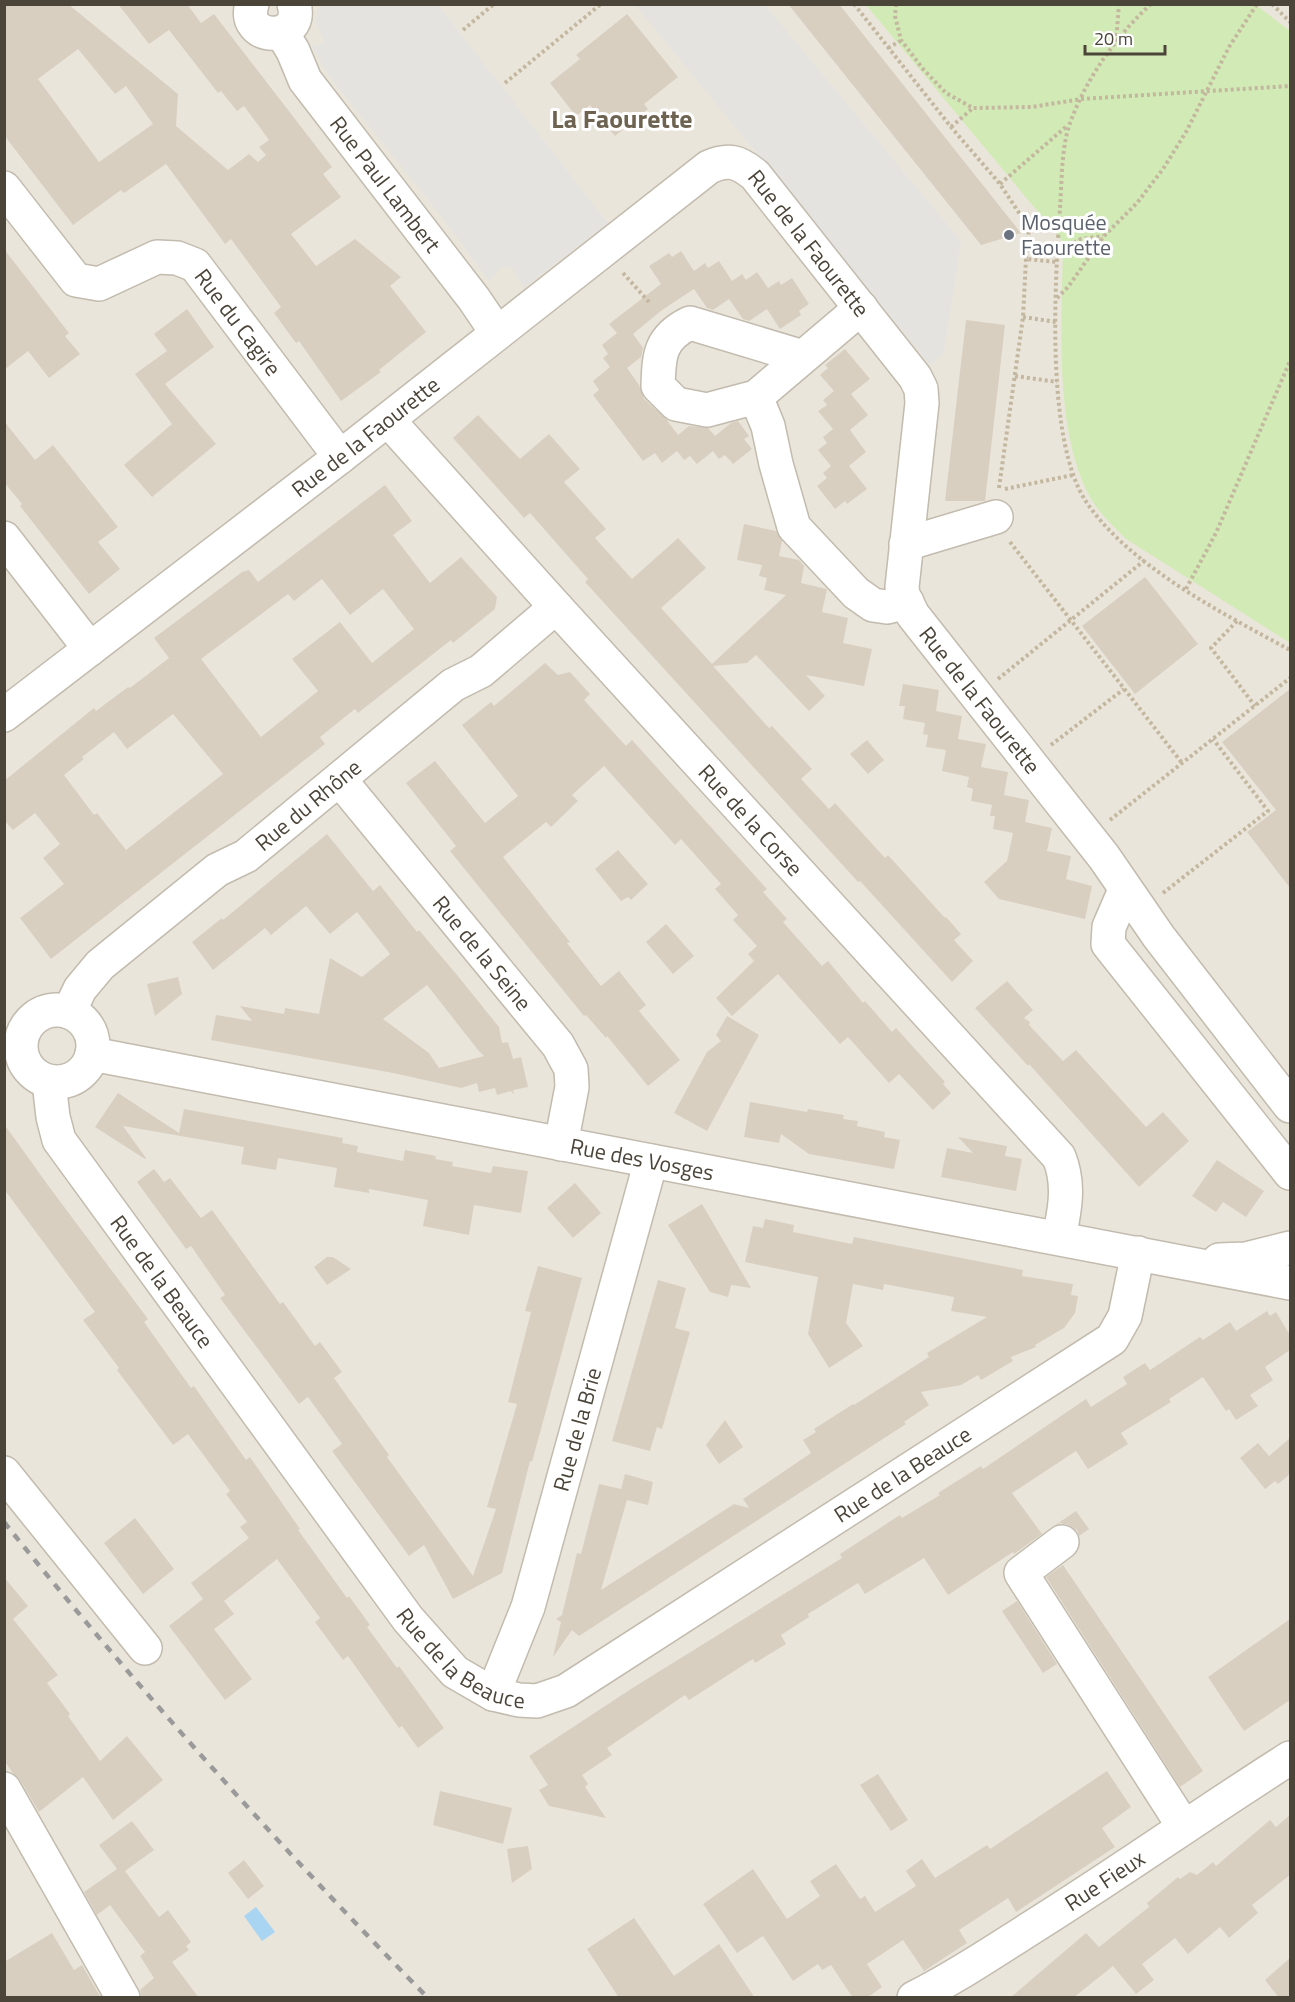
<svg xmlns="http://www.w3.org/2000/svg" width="1295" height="2002" viewBox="0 0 1295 2002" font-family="'Titillium Web',sans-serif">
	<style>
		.residential { fill: #eae5da }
		.green { fill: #d2eab5 }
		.parking { fill: #e5e3e0 }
		.water { fill: #a9d4f2 }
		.building { fill: #d8cfc1; fill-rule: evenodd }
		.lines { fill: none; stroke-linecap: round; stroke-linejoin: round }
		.minor-casing { stroke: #c2bbae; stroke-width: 36 }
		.path { stroke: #c4b79f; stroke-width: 4; stroke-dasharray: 3 3; stroke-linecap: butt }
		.minor { stroke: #fff; stroke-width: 33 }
		.rail { stroke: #9a9a9a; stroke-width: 4.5; stroke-dasharray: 8 8; stroke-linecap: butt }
		.worship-dot { fill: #6b7280; stroke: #fff; stroke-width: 2 }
		.labels { text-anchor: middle; stroke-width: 6; stroke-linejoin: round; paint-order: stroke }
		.street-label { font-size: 22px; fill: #4b4439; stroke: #fff }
		.worship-label { font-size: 22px; fill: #5b616d; stroke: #fff; text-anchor: start }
		.quarter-label { font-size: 26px; font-weight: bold; fill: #6e6250; stroke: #fff }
	</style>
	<rect width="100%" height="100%" fill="#f6f3ec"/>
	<path class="residential" d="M5,5H1290V1997H5Z"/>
	<path class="green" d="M866,5H1256L1290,31V643L1126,539C1113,526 1099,513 1090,497C1053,429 1062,318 1063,242Z"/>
	<path class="parking" d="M319,4L438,5L608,223L524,288L512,268L501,267L489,281L444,220L331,79L312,46L325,44L316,22Z
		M635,5H765L961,241L944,353L930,365Z"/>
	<path class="water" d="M256,1907L275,1932L262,1941L244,1916Z"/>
	<path class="building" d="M4,4H68L178,94L176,126L228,170L249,154L258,162L266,155L259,147L269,140L244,106L237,111L221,91L218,93L169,30L149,44L118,4H187L201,23L214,14L332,167L323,174L341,197L291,234L316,266L355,239L401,277L390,286L426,332L379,370L381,372L341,401L299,341L296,343L274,313L281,307L231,239L225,244L166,164L124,193L121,190L73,225L4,135ZM78,49L115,94L126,86L153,124L99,162L38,79Z
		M788,4H839L1021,233L981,245Z
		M627,14L678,77L644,104L648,109L615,136L590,105L576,116L550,83L580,59L576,55Z
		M4,249L69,333L65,336L80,354L49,378L28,351L4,370Z
		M681,251L694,271L705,263L708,268L719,261L732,281L742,274L746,280L757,272L768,288L779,281L781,285L792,278L809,304L799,311L801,315L780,329L767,309L749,321L743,319L729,299L713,310L707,308L694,289L662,310L633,334L643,348L641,357L627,368L639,385L644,399L666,419L678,435L689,426L708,428L715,436L731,423L738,421L749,436L744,439L752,449L733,464L725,455L719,459L713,451L697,464L690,456L684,460L677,451L662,463L655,453L643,461L593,395L599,390L593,381L610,367L603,358L608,354L602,345L617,333L609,324L661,284L649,266L669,253L672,257Z
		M187,309L214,347L165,384L216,444L152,497L124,465L172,424L135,374L167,351L154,334Z
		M966,320L1005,325L985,501H945Z
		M845,349L870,379L851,394L868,415L850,430L866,452L849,466L867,489L847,504L845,501L835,509L817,486L827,478L823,473L831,466L818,450L827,443L823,437L833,429L818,411L827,405L823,400L834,391L820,375L828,368L825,365Z
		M478,415L520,459L549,434L580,469L564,482L606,529L595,538L632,579L678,538L706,568L661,608L712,664L786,595L764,590L767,578L759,576L762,565L737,560L744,524L776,531L782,541L779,556L799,560L804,566L801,583L827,589L822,612L848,618L843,643L872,649L864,686L806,675L825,696L809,711L756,655L747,663L713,666L769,728L772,726L812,769L801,779L829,809L835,803L885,858L888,855L945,918L946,917L961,934L954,940L973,961L952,982L860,881L858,882L585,582L588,579L530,513L524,518L453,438Z
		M4,421L35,460L53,445L118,527L98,542L120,569L89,594L20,506L22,504L4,482Z
		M385,485L412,521L393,535L430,583L461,557L497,597L495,609L453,643L451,640L358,713L355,709L320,737L325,744L51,959L20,918L64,884L43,858L60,844L35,813L13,830L4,820V781L94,708L96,711L128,687L130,688L169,658L154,638L242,572L249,570L258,582ZM322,579L350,615L383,589L414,629L372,663L340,622L292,659L318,691L261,737L201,659L288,594L294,601ZM173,714L223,774L126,850L97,813L94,815L64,775L84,759L82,757L114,732L127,749Z
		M1145,577L1198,644L1135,694L1082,626Z
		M545,663L558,675L570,672L590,694L584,700L626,746L632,740L767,889L763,892L787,919L783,922L822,966L828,961L863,1003L865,1001L892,1032L896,1028L945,1082L943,1084L951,1093L933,1110L899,1074L889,1083L848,1037L840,1044L778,974L732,1016L716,998L754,961L748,954L757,946L733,920L738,915L715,889L721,884L681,839L675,845L604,766L572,795L578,801L551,827L546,822L503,857L570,942L567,943L601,986L619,971L646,1005L639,1011L680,1060L648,1086L607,1036L606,1038L586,1015L584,1016L450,851L456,846L406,783L435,761L485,823L518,796L462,725L491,702L494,706Z
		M903,684L939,690L936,711L962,716L958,739L986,744L981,767L1008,772L1004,795L1029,800L1025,822L1052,828L1047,851L1071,856L1066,879L1092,886L1085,919L999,899L984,882L1007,861L1013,833L993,829L995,816H990L992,805L971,801L973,789L967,787L969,777L942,771L946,750L926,747L928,735L923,734L925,723L903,719L905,706H899Z
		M1290,689V888L1247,832L1276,810L1222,742Z
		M867,740L884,760L868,774L850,754Z
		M327,834L373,891L380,885L417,932L419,930L457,975L499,1027L502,1043L508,1042L513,1059L521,1057L528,1087L513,1090L514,1095L511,1091L497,1095L495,1088L479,1092L477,1083L461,1088L393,1073L211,1040L216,1015L252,1021L240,1006L284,1014L285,1008L319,1014L330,958L362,977L390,954L357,912L330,934L306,906L271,935L265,928L213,970L192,942L222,918L223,920ZM427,985L478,1050L484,1056L439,1068L429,1053L383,1019Z
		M618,850L648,884L631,900L628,897L621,901L595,869Z
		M666,924L694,956L673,974L646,942Z
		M178,977L182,994L155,1016L147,984Z
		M1007,981L1033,1010L1024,1018L1030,1022L1029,1025L1063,1061L1076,1050L1146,1127L1163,1112L1189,1141L1139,1187L1029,1064L1028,1066L975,1008Z
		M727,1016L759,1035L707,1131L674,1113L707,1052L721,1041L716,1035Z
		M118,1093L179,1133L184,1109L343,1138L342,1143L358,1146L357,1152L403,1161L405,1150L436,1156L435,1159L453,1162L452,1166L491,1173L493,1166L528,1171L521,1213L474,1205L469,1235L423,1226L428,1200L369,1189V1193L334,1187L337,1168L278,1158L276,1170L241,1164L244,1147L123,1126L146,1158L145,1159L95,1127Z
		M750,1102L807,1112L808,1109L844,1115L843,1119L858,1121L857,1126L885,1132L884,1137L900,1140L894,1169L809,1154L781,1134L779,1143L744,1137Z
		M4,1124L50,1188L148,1319L144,1322L191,1388L194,1386L246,1460L250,1457L300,1529L298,1530L347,1598L349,1596L370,1625L367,1627L397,1668L399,1666L407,1677L444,1728L418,1748L402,1726L399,1728L348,1656L343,1660L315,1622L320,1618L277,1559L224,1601L234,1614L214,1629L252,1679L225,1700L169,1626L203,1599L191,1583L249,1538L240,1527L247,1522L226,1494L230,1491L188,1434L173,1445L117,1370L119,1368L83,1320L95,1312L4,1189Z
		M958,1137L1007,1146L1005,1156L1022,1159L1016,1191L941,1177L947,1148L973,1153Z
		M1217,1160L1264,1191L1246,1217L1223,1202L1216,1212L1192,1196Z
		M154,1169L164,1182L170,1178L201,1218L212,1210L280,1304L283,1302L315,1346L320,1342L342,1372L334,1378L389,1455L387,1457L473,1576L496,1509L487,1507L517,1404L508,1402L531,1312L525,1311L538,1266L582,1278L532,1462L530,1461L502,1573L453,1599L424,1545L409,1556L332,1451L342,1444L308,1397L299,1404L220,1298L225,1295L191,1246L186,1249L137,1182Z
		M575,1183L601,1213L573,1238L547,1208Z
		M702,1204L751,1288L731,1285L728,1297L710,1292L668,1225Z
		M765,1219L794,1225L793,1232L852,1244L854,1237L1023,1270L1022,1276L1073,1284L1071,1295L1078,1296L1075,1313L1064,1328L1035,1345L1036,1347L1011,1357L1013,1361L981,1380L978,1375L961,1385L921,1392L929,1405L904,1422L906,1424L579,1636L572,1630L553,1657L561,1622L556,1619L562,1615L577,1553L581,1554L599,1484L621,1489L625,1474L653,1482L648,1505L627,1500L601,1590L734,1504L749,1508L743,1499L811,1453L803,1440L816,1432L814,1429L853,1404L854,1405L929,1357L927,1353L987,1317L951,1311L954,1297L884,1284L883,1290L853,1284L846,1323L863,1346L829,1368L808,1334L818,1277L745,1262L753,1226L763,1228Z
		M327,1257H333L351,1269L327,1285L314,1267Z
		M658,1280L686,1288L675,1328L690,1332L662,1429L657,1427L650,1451L612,1441Z
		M1267,1311L1270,1316L1276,1312L1290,1335V1350L1265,1367L1273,1380L1250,1395L1258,1406L1236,1420L1229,1409L1226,1411L1203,1377L1169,1399L1171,1402L1121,1433L1128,1444L1088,1469L1076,1451L1012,1493L1042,1534L1014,1554L1013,1552L948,1595L924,1558L865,1594L858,1583L808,1614L809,1617L781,1635L786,1644L755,1663L753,1659L689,1700L685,1695L607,1748L612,1755L582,1775L588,1784L585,1787L606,1818L549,1806L539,1790L548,1785L529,1756L634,1687L842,1558L840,1554L900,1515L902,1518L940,1495L938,1493L981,1466L983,1469L1086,1399L1091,1407L1127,1384L1123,1377L1145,1363L1150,1370L1200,1337L1203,1340L1230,1322L1236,1331Z
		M725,1420L743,1447L719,1464L706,1445Z
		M1290,1438V1474L1278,1484L1275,1481L1265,1489L1240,1458L1258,1443L1269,1456Z
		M1076,1511L1089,1529L1079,1536L1077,1530L1069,1525L1060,1523L1054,1526Z
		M135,1518L174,1569L143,1594L104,1543Z
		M1063,1565L1203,1771L1180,1787L1046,1577Z
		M4,1577L28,1606L13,1619L58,1675L47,1683L70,1714L68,1716L100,1761L127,1736L163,1780L113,1820L83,1777L39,1812L20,1780L12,1772L4,1760Z
		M1017,1601L1057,1664L1043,1673L1002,1611Z
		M1290,1619V1700L1244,1731L1208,1677Z
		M1107,1771L1131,1807L1102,1828L1115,1847L1016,1912L1008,1898L959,1930L967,1943L924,1971L903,1940L867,1964L882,1987L867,1998H853L831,1965L822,1970L818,1964L793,1981L763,1936L737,1953L703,1904L753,1869L787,1919L820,1896L810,1881L836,1864L860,1899L865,1896L875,1912L916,1886L906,1871L922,1859L935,1878L987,1845L990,1849Z
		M878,1774L908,1820L891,1831L860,1785Z
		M440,1791L512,1808L503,1844L433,1825Z
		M1290,1815V1875L1252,1905L1258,1913L1229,1938L1220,1927L1188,1954L1175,1938L1142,1964L1154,1980L1136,1994L1113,1966L1073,1998H1010L1086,1933L1099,1947L1149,1907L1147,1903L1178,1877L1180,1879L1190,1872L1197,1875L1213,1862L1216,1866L1270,1820L1276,1827Z
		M132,1821L154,1850L125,1871L159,1917L168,1910L191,1942L186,1946L189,1950L172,1962L199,1998H142L140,1990L154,1978L140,1956L145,1952L110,1905L97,1915L84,1892L117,1869L99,1845Z
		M528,1846L532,1869L512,1883L507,1849Z
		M244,1860L264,1886L248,1899L228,1873Z
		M634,1918L674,1976L719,1944L755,1998H619L587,1949Z
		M52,1933L74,1970L82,1965L101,1998H4V1962Z
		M1290,1958V1998H1279L1265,1980Z"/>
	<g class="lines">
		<defs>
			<g id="minor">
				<path d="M252,4C240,42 305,44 294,4"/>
				<path id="s1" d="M282,33L293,51L305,80L474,299L497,333"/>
				<path id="s2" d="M4,188L76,280L99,284L157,257L177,258L195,265L340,457"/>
				<path d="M803,357L690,323C659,338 659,356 658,386L676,404L707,410L756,397L861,308"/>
				<path d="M756,397L768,426L776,464L794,527L856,593L873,605L887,607L907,602"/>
				<path id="s3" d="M388,420L556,607L1059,1157C1070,1184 1065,1209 1059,1238"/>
				<path d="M4,538L90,649"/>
				<path d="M906,544L996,517"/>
				<path id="s4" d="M4,715L340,457L709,167C729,158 739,162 755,175L915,377L921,389L922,403L902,587L903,595L913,615L1104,857L1159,937L1290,1106"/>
				<path id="s5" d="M340,780L558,1045L571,1069L572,1087L561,1144"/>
				<path d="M1125,890L1109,927L1108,944L1290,1173"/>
				<circle cx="57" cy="1046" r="36"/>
				<path id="s6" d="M69,1012L80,989L100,965L217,870L246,856L453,685L481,671L556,607"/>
				<path id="s7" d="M92,1054L1290,1283"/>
				<path id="s8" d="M49,1082L53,1117L59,1140L408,1619L455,1672L493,1694L519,1700L537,1701L566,1691L1112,1339L1125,1316L1138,1253"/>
				<path d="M1219,1260L1246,1259L1290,1248"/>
				<path d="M4,1473L145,1648"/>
				<path d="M1062,1542L1021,1573L1184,1827"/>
				<path id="s9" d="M493,1694L528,1607L651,1161"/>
				<path d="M4,1789L123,1998"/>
				<path id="s10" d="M914,1998C955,1978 993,1952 1031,1928C1119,1873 1203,1813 1290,1758"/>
			</g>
		</defs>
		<use href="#minor" class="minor-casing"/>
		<path class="path" d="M854,4L951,127L1000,184L1029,228L1026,259L1057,262
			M896,4L895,16L901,40L923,69L946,93L973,108L1032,107L1081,99L1290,86
			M1151,4C1116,36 1086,79 1070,123C1061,149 1062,181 1060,208C1055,282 1045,442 1087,503C1131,567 1222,613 1290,650
			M1272,4L1290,22
			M463,30L494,4
			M1116,42L1119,4
			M888,48L900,41
			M505,83L601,4
			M951,127L973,108
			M1000,184L1068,125
			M1057,250L1081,239L1103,236
			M623,273L649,302
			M1057,298L1068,287L1104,236L1137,203L1163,169L1186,132L1229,47L1257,4
			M1023,317L1056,322
			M1015,376L1057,382
			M999,488L1023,317L1026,259
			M1005,489L1073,475
			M1010,542L1182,763
			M1186,589L1216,533L1290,361
			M1237,621L1211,648L1255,706
			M998,679L1145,560
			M1051,745L1124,689
			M1110,820L1290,678
			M1163,893L1268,811L1213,739"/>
		<use href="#minor" class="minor"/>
		<path class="rail" d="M4,1522C137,1688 279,1846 428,1998"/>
	</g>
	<circle class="worship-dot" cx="1009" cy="235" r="6"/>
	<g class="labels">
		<g class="street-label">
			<text dy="8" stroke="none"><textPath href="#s1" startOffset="184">Rue Paul Lambert</textPath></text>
			<text dy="8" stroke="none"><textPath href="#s4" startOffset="1030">Rue de la Faourette</textPath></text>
			<text dy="8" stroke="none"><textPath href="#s2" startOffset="315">Rue du Cagire</textPath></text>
			<text dy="8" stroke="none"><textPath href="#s4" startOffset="456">Rue de la Faourette</textPath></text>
			<text dy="8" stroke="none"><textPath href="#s4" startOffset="1552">Rue de la Faourette</textPath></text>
			<text dy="8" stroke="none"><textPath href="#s6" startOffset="320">Rue du Rhône</textPath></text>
			<text dy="8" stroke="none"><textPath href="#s3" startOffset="540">Rue de la Corse</textPath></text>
			<text dy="8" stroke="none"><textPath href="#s5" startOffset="224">Rue de la Seine</textPath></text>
			<text dy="8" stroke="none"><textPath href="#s7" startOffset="560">Rue des Vosges</textPath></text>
			<text dy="8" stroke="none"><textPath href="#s8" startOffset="234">Rue de la Beauce</textPath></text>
			<text dy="8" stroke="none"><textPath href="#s9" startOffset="278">Rue de la Brie</textPath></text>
			<text dy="8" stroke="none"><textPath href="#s8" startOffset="1242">Rue de la Beauce</textPath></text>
			<text dy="8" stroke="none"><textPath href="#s8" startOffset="720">Rue de la Beauce</textPath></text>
			<text dy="8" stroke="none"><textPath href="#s10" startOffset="224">Rue Fieux</textPath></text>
		</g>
		<g class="worship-label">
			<text x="1021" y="230">Mosquée<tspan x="1021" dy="25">Faourette</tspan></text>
		</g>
		<g class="quarter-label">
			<text x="622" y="128">La Faourette</text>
		</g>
	</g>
	<rect width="1295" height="2002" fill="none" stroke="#4b4439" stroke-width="12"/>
	<path d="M1085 45v9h80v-9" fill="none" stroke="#4b4439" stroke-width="3"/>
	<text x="1094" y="45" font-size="18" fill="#4b4439" stroke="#ffffff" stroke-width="4.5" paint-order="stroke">20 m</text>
</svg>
